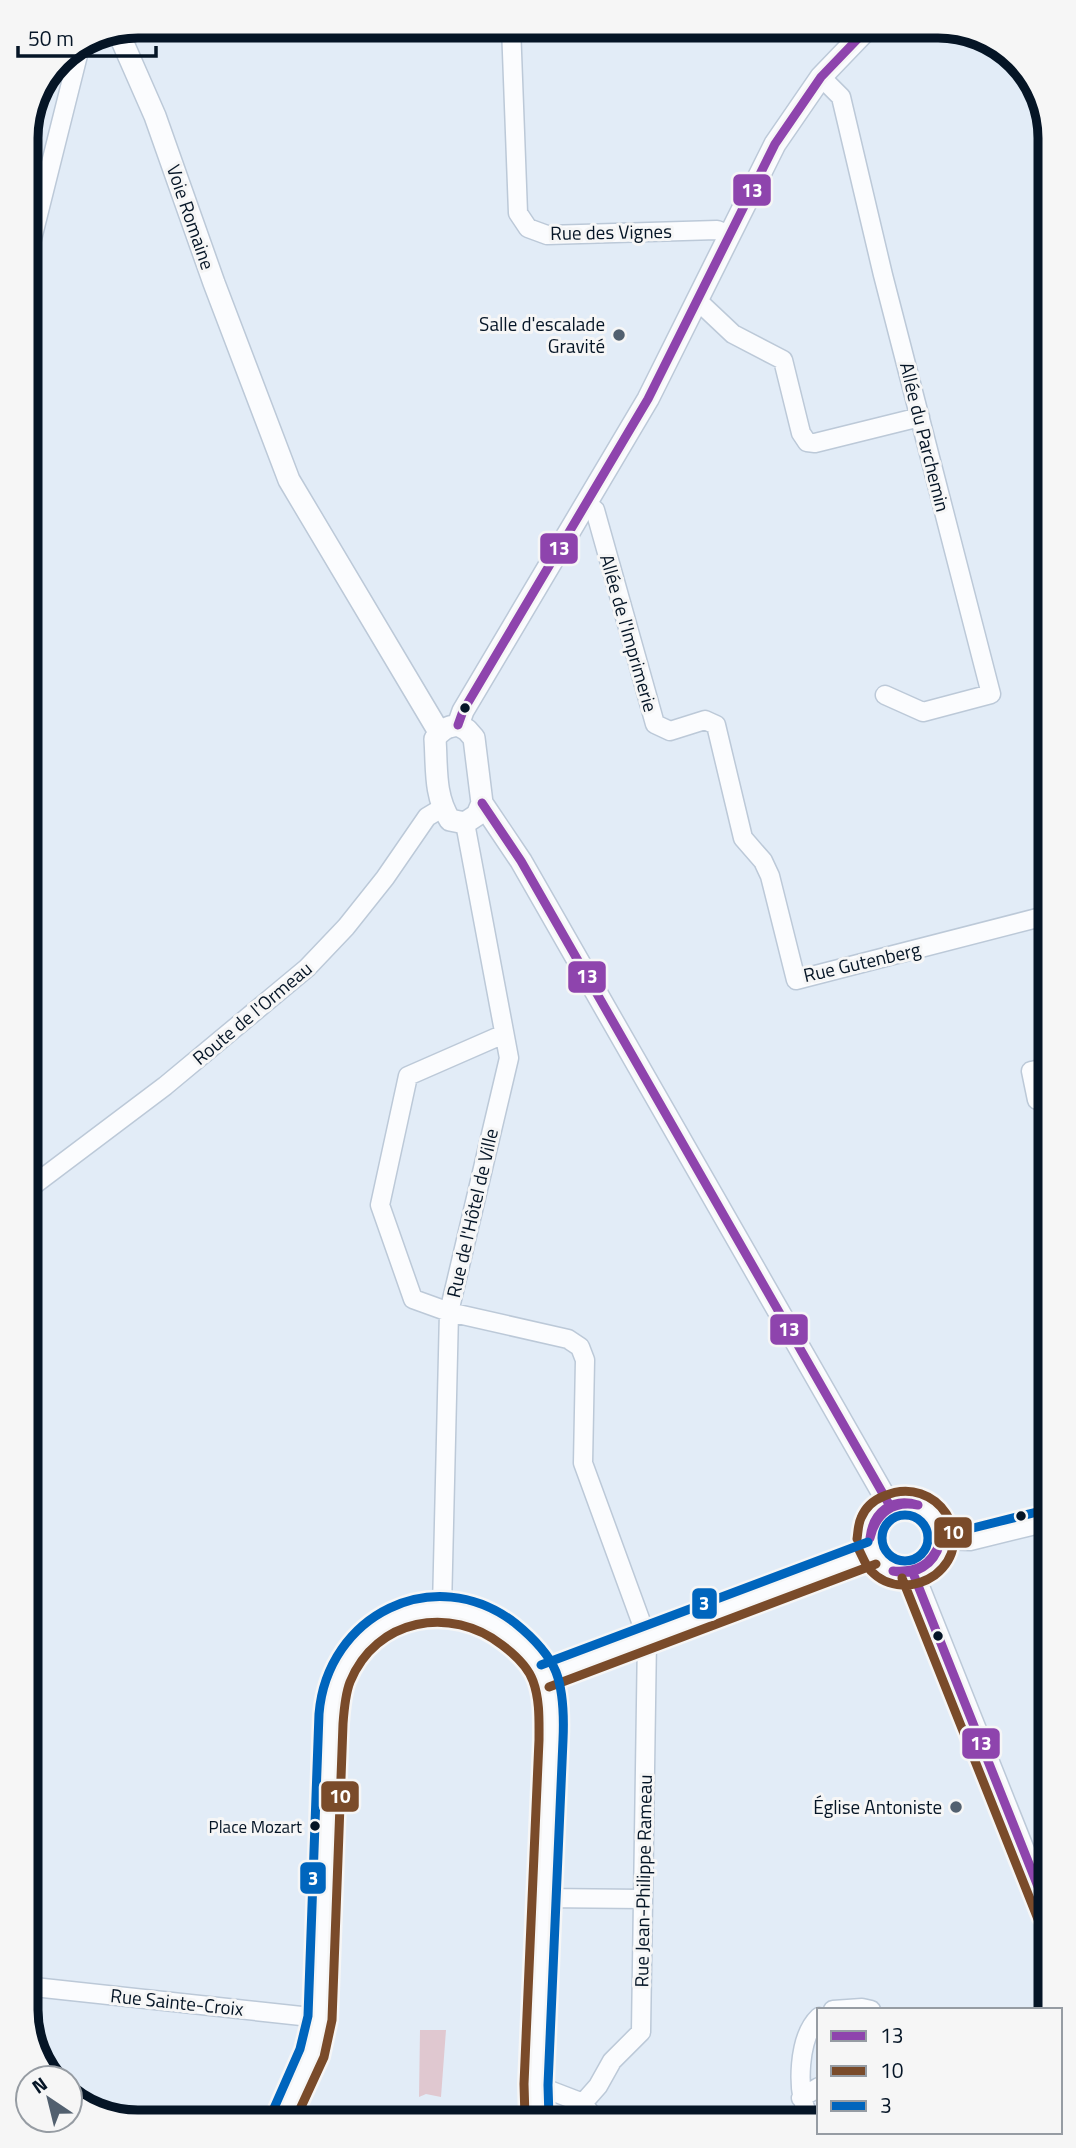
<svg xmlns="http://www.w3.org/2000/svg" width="1076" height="2148" viewBox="0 0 1076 2148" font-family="'Titillium Web',sans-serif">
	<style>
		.green { fill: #e0c8d0 }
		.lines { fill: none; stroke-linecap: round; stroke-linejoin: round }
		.minor-casing { stroke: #bcc9d8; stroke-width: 21 }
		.tertiary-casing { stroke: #bcc9d8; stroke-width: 24 }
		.minor { stroke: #fbfcfe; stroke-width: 18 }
		.tertiary { stroke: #fbfcfe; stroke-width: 21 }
		.bus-1-casing { stroke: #f6f6f6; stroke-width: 14 }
		.bus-2-casing { stroke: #f6f6f6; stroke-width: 14 }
		.bus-3-casing { stroke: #f6f6f6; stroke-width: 14 }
		.bus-1 { stroke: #8e44ad; stroke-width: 9 }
		.bus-2 { stroke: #7a4b2a; stroke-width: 9 }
		.bus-3 { stroke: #0065bd; stroke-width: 9 }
		.poi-dot { fill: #52606f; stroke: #f6f6f6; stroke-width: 2.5 }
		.bus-dot { fill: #051526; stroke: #f6f6f6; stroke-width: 2.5 }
		.labels { text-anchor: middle; stroke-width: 6; stroke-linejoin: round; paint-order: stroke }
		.bus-label { font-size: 17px; fill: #051526; stroke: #f6f6f6; text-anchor: end }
		.street-label { font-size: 19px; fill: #051526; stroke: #f6f6f6 }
		.poi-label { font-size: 19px; fill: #051526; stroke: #f6f6f6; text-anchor: end }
		.rim { fill: none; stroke: #051526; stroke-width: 9 }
		.line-badge { stroke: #f6f6f6; stroke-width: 2.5 }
		.badge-label { font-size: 19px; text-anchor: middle; font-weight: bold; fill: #fff }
	</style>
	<rect width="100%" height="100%" fill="#e2ecf7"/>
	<path class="green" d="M420,2030H446L441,2097L426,2094L419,2097Z"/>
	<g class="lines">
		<defs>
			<path id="minor" d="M511,26L518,213L528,228L547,235L717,230L730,235
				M821,77L841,97L883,275L991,694L923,712L885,695
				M27,259L79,51
				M698,301L733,334L783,360L801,433L807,442L815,443L920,417
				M586,504L595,510L655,724L670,731L705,720L716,725L743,838L763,861L770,876L796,980L1045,916
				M504,1034L408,1076L380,1205L413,1299L449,1312L568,1339L580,1347L585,1360L583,1463L647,1638L641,2032L612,2061L598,2086L583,2103
				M1037,1100L1031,1071L1046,1068
				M31,1187L165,1086L307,968L346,927L385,878L427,817L442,808
				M941,1540L970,1541L1048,1522
				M442,1608L449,1312L509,1058L465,823
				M545,1676L872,1553
				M544,1898L643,1899
				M34,1987L320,2018
				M833,2010L862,2008L871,2010
				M536,2085L583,2103L593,2117
				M801,2098L819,2087
				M808,2115C796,2090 798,2037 819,2017
				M282,2120L312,2053L320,2018L330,1742C331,1717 330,1693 342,1670C377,1603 462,1587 516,1640C527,1650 540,1664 545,1678C557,1712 549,1768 547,1804C543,1898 540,1992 536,2085L537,2118"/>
			<path id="tertiary" d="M119,34L155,116L214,283L289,480L439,732
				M458,725L463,711L648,399L775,144L821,77L870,26
				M458,725L467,730L474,738L482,803L477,815L465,823L450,820C434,796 437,767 435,739C441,729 447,727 458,725Z
				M482,803L521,861L890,1506
				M870 1538a35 35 0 1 1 70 0a35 35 0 1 1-70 0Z
				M913,1573L1049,1914"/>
		</defs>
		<use href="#minor" class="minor-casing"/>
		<use href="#tertiary" class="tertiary-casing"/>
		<use href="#minor" class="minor"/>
		<use href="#tertiary" class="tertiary"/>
		<defs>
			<path id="bus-1" d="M458,725L463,711L648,399L775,144L821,77L870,26
				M482,803L521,861L890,1506
				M870,1538C873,1512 892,1497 918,1505
				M870,1538C876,1513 893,1500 918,1505
				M893,1571C917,1573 931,1565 940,1543
				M893,1571C916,1576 934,1565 940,1543
				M913,1573L1049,1914"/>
			<path id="bus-2" d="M857,1539C858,1533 858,1524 861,1518C865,1508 874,1500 884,1496C937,1473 980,1540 935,1575C915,1589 888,1589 871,1571C865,1565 862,1555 858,1548
				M902,1578L1038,1919
				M549,1687L876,1564
				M295,2120L324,2057L332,2020L343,1724C344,1710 345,1695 350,1682C376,1618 451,1605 502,1645C514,1654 528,1667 533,1681C540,1700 539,1721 539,1740L524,2084L525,2118"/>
			<path id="bus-3" d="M882 1538a23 23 0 1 1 46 0a23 23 0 1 1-46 0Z
				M941,1528L969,1529L1045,1510
				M541,1665L868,1542
				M271,2115L300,2049L308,2016L319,1714C327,1615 434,1561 515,1623C531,1636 548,1652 556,1672C564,1693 564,1718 563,1740L548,2085L549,2118"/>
		</defs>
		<use href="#bus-1" class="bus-1-casing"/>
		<use href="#bus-2" class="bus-2-casing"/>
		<use href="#bus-3" class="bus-3-casing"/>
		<use href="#bus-1" class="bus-1"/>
		<use href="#bus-2" class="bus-2"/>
		<use href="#bus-3" class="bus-3"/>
	</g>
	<g class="poi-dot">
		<circle cx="619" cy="335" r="7"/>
		<circle cx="956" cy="1807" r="7"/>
	</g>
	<g class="bus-dot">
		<circle cx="465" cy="708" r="6"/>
		<circle cx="1021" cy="1516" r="6"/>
		<circle cx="938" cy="1636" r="6"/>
		<circle cx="315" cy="1826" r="6"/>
	</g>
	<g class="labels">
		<g class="bus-label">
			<text x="302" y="1833">Place Mozart</text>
		</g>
		<g class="street-label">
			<text transform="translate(191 217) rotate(71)" y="7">Voie Romaine</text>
			<text transform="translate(611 232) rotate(-1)" y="7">Rue des Vignes</text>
			<text transform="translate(925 437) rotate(76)" y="7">Allée du Parchemin</text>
			<text transform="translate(629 633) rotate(74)" y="7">Allée de l'Imprimerie</text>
			<text transform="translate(862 962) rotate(-13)" y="7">Rue Gutenberg</text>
			<text transform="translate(252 1013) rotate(-40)" y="7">Route de l'Ormeau</text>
			<text transform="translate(472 1213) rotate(-77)" y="7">Rue de l'Hôtel de Ville</text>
			<text transform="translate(643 1881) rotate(-89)" y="7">Rue Jean-Philippe Rameau</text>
			<text transform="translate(177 2002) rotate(6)" y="7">Rue Sainte-Croix</text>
		</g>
		<g class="poi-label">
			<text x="605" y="331">Salle d'escalade<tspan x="605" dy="22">Gravité</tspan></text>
			<text x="942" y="1814">Église Antoniste</text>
		</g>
	</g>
	<path d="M0 0H1076V2148H0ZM138 38H938A100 100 0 0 1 1038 138V2010A100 100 0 0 1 938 2110H138A100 100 0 0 1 38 2010V138A100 100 0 0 1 138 38Z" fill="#f6f6f6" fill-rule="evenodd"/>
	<path class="rim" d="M138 38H938A100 100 0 0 1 1038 138V2010A100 100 0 0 1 938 2110H138A100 100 0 0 1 38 2010V138A100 100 0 0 1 138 38Z"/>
	<g class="line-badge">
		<rect x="732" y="173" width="40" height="34" rx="7" fill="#8e44ad"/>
		<rect x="539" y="532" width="40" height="33" rx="7" fill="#8e44ad"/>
		<rect x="567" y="960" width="40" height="34" rx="7" fill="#8e44ad"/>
		<rect x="769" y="1313" width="40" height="33" rx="7" fill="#8e44ad"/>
		<rect x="933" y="1516" width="40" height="33" rx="7" fill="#7a4b2a"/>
		<rect x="691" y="1587" width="27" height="33" rx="7" fill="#0065bd"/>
		<rect x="961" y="1727" width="40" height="33" rx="7" fill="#8e44ad"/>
		<rect x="320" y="1780" width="40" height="33" rx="7" fill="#7a4b2a"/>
		<rect x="299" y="1861" width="28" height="34" rx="7" fill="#0065bd"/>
	</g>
	<g class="badge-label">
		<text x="752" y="197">13</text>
		<text x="559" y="555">13</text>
		<text x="587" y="983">13</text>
		<text x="789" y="1336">13</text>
		<text x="953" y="1539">10</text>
		<text x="704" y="1610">3</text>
		<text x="981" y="1750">13</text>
		<text x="340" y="1803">10</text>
		<text x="313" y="1885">3</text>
	</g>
	<rect x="817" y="2008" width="245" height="126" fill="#f6f6f6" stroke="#969ca3" stroke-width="2"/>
	<rect x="831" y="2031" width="35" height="10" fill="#8e44ad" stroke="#969ca3" stroke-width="2"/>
	<text x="880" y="2043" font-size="21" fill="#051526">13</text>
	<rect x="831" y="2066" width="35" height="10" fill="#7a4b2a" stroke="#969ca3" stroke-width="2"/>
	<text x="880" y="2078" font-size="21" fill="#051526">10</text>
	<rect x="831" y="2101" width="35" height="10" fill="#0065bd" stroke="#969ca3" stroke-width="2"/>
	<text x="880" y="2113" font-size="21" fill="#051526">3</text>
	<g transform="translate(49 2099) rotate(325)"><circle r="33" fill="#f6f6f6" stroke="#969ca3" stroke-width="2"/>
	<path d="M0-5L12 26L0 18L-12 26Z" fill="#52606f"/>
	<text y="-10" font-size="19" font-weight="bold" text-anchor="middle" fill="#051526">N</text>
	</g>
	<path d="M18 46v10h138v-10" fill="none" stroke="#051526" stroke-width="3.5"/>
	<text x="28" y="46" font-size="21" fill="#051526" stroke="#f6f6f6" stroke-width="5" paint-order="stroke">50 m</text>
</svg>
